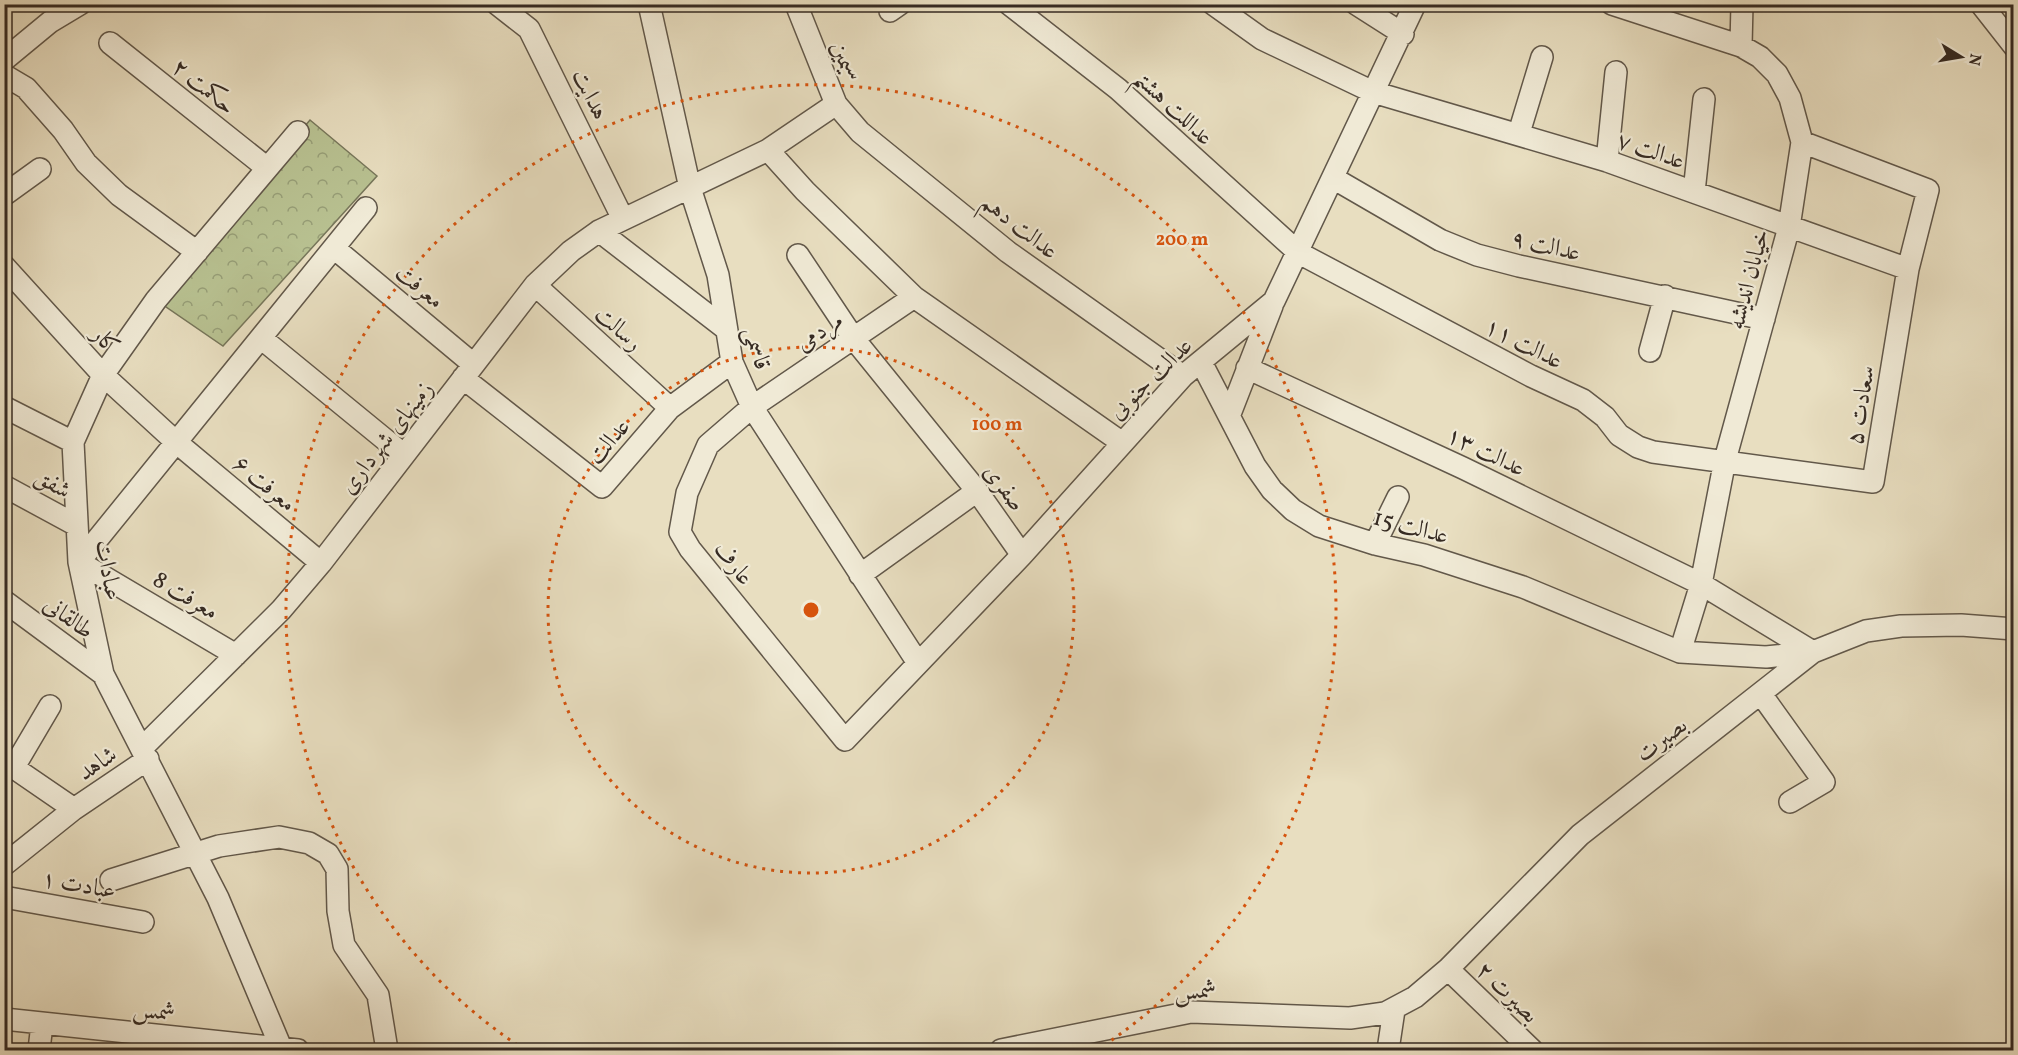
<svg xmlns="http://www.w3.org/2000/svg" width="2018" height="1055" viewBox="0 0 2018 1055" font-family="Vollkorn,Amiri,serif">
	<style>
		.park { fill: url(#park-crowns); stroke: #77765a; stroke-width: 1.5 }
		.lines { fill: none; stroke-linecap: round; stroke-linejoin: round }
		.minor-casing { stroke: #62584a; stroke-width: 24 }
		.minor { stroke: #f0ead6; stroke-width: 21 }
		.ring { fill: none; stroke: #d6540e; stroke-width: 3; stroke-dasharray: 3 6 }
		.labels { text-anchor: middle; stroke-width: 4.5; stroke-linejoin: round; paint-order: stroke }
		.street-label { font-size: 24px; fill: #362b23; stroke: #f0ead6 }
		.centre { fill: #d6540e; stroke: #f0ead6; stroke-width: 3 }
		.ring-label { font-size: 18px; text-anchor: middle; font-weight: bold; fill: #d6540e; stroke: #f0ead6; stroke-width: 4.5; stroke-linejoin: round; paint-order: stroke }
	</style>
	<defs>
		<pattern id="park-crowns" width="20" height="18" patternUnits="userSpaceOnUse" patternTransform="scale(1.5)"><rect width="20" height="18" fill="#b8c191"/><path d="M2 6a3 3 0 1 1 6 0M12 15a3 3 0 1 1 6 0" fill="none" stroke="#969d76"/></pattern>
	</defs>
	<rect width="100%" height="100%" fill="#e8dec0"/>
	<filter id="stains"><feTurbulence type="fractalNoise" baseFrequency=".00333" numOctaves="4"/><feColorMatrix values="0 0 0 0 .2 0 0 0 0 .09 0 0 0 0 .02 0 0 0 .5 -.17"/></filter>
	<radialGradient id="worn" r=".72"><stop offset=".6" stop-color="#630" stop-opacity="0"/><stop offset="1" stop-color="#630" stop-opacity=".3"/></radialGradient>
	<path class="park" d="M310,120L377,176L223,346L156,300Z"/>
	<g class="lines">
		<defs>
			<path id="minor" d="M497,4L529,29L623,219
				M649,4L690,188L718,275L732,362L752,407L918,663
				M796,4L836,104L860,132L1008,252L1183,376
				M1009,4L1118,89L1299,253L1531,376L1583,400L1605,417L1619,435L1638,447L1653,452L1873,482L1908,269L1928,190L1802,142
				M1213,4L1262,39L1373,92L1607,161L1908,269
				M1356,4L1403,34
				M1612,4L1741,46L1760,57L1777,74L1790,98L1802,142L1789,227L1725,460L1701,584L1680,652
				M1981,4L2014,46
				M890,11L900,4
				M110,43L267,168
				M1741,46L1742,4
				M4,60L50,22L80,4
				M4,75L26,88L63,130L86,163L119,195L197,252
				M1519,133L1542,57
				M768,150L805,191L914,297L1121,442
				M1607,161L1616,72
				M1333,178L1440,240L1477,255L1519,266L1764,319
				M1694,192L1704,99
				M4,195L40,169
				M599,231L726,329
				M334,248L473,364
				M798,255L854,339L977,491L1022,555
				M4,266L103,375L176,442L321,563
				M535,285L670,408
				M914,297L752,407L708,445L687,493L680,532L690,549L845,740L1022,555L1183,376L1274,301L1415,4
				M261,338L404,455
				M1650,351L1665,296
				M1201,362L1255,466L1272,490L1293,510L1319,526L1375,544L1424,555L1523,587L1680,652L1766,657L1813,652
				M1247,368L1463,468L1701,584L1813,652
				M463,378L602,487L670,408L732,362
				M4,407L73,442
				M1230,414L1272,306
				M4,486L76,525
				M1375,544L1398,497
				M860,575L977,491
				M4,601L103,674
				M236,655L79,562L366,208
				M1761,694L1824,782L1790,802
				M142,748L281,610L321,563L535,285L571,251L599,231L768,150L836,104
				M4,761L74,809
				M14,767L50,706
				M4,865L74,809L148,759
				M111,880L219,846L279,837L309,843L328,854L337,869L338,911L344,945L378,995L387,1050
				M4,897L143,922
				M1448,969L1532,1050
				M4,1019L298,1050
				M39,1050L42,1024
				M282,1050L218,898L103,674L79,562L73,442L103,375L156,300L298,132
				M1001,1050L1191,1012L1350,1018L1385,1013L1415,997L1448,969L1580,835L1813,652L1866,631L1901,626L1961,625L2014,629
				M1388,1050L1394,1010"/>
		</defs>
		<use href="#minor" class="minor-casing"/>
		<use href="#minor" class="minor"/>
	</g>
	<g class="ring">
		<circle cx="811" cy="610" r="263"/>
		<path d="M525 1050A525 525 0 1 1 1097 1050"/>
	</g>
	<g class="labels">
		<g class="street-label">
			<text transform="translate(846 61) rotate(68)" y="8">سیمین</text>
			<text transform="translate(204 86) rotate(39)" y="8">حکمت ۲</text>
			<text transform="translate(591 94) rotate(64)" y="8">هدایت</text>
			<text transform="translate(1174 107) rotate(43)" y="8">عداللت هشتم</text>
			<text transform="translate(1651 150) rotate(19)" y="8">عدالت ۷</text>
			<text transform="translate(1020 226) rotate(38)" y="8">عدالت دهم</text>
			<text transform="translate(1546 245) rotate(13)" y="8">عدالت ۹</text>
			<text transform="translate(1748 279) rotate(-75)" y="8">خیابان اندیشه</text>
			<text transform="translate(420 286) rotate(40)" y="8">معرفت</text>
			<text transform="translate(619 328) rotate(42)" y="8">رسالت</text>
			<text transform="translate(819 331) rotate(-34)" y="8">مردمی</text>
			<text transform="translate(106 340) rotate(48)" y="8">کار</text>
			<text transform="translate(1524 343) rotate(27)" y="8">عدالت ۱۱</text>
			<text transform="translate(758 348) rotate(74)" y="8">قاسمی</text>
			<text transform="translate(1150 378) rotate(-44)" y="8">عدالت جنوبی</text>
			<text transform="translate(1860 405) rotate(-81)" y="8">سعادت ۵</text>
			<text transform="translate(386 437) rotate(-52)" y="8">زمینهای شهرداری</text>
			<text transform="translate(608 441) rotate(-49)" y="8">عدالت</text>
			<text transform="translate(1486 451) rotate(26)" y="8">عدالت ۱۳</text>
			<text transform="translate(53 483) rotate(29)" y="8">شفق</text>
			<text transform="translate(265 483) rotate(40)" y="8">معرفت ۶</text>
			<text transform="translate(1005 487) rotate(53)" y="8">صفری</text>
			<text transform="translate(1411 526) rotate(15)" y="8">عدالت 15</text>
			<text transform="translate(734 563) rotate(51)" y="8">عارف</text>
			<text transform="translate(109 570) rotate(80)" y="8">عبادات</text>
			<text transform="translate(186 595) rotate(31)" y="8">معرفت 8</text>
			<text transform="translate(69 617) rotate(36)" y="8">طالقانی</text>
			<text transform="translate(1661 739) rotate(-38)" y="8">بصیرت</text>
			<text transform="translate(97 763) rotate(-34)" y="8">شاهد</text>
			<text transform="translate(79 884) rotate(10)" y="8">عبادت ۱</text>
			<text transform="translate(1195 990) rotate(-4)" y="8">شمس</text>
			<text transform="translate(1508 992) rotate(44)" y="8">بصیرت ۲</text>
			<text transform="translate(154 1010) rotate(6)" y="8">شمس</text>
		</g>
	</g>
	<circle cx="811" cy="610" r="9" class="centre"/>
	<g class="ring-label">
		<text x="1182" y="245">200 m</text>
		<text x="997" y="430">100 m</text>
	</g>
	<rect width="2018" height="1055" fill="none" stroke="#e8dec0" stroke-width="24"/>
	<rect x="6" y="6" width="2006" height="1043" fill="none" stroke="#362b23" stroke-width="3"/>
	<rect x="12" y="12" width="1994" height="1031" fill="none" stroke="#362b23" stroke-width="1.5"/>
	<g transform="translate(1961 57) rotate(101)" stroke="#f0ead6" stroke-width="4.5" paint-order="stroke">
	<path d="M0-4.5L10 22L0 15L-10 22Z" fill="#362b23"/>
	<text y="-9" font-size="16" font-weight="bold" text-anchor="middle" fill="#362b23">N</text>
	</g>
	<rect width="100%" height="100%" filter="url(#stains)"/>
	<rect width="100%" height="100%" fill="url(#worn)"/>
</svg>
